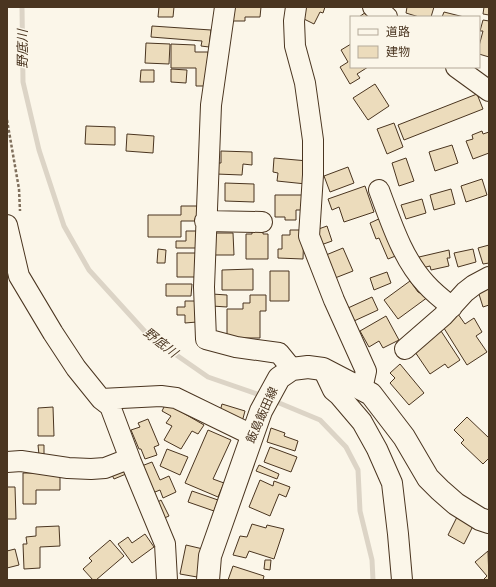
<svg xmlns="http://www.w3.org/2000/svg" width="496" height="587" viewBox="0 0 496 587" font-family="'IBM Plex Sans','Noto Sans JP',sans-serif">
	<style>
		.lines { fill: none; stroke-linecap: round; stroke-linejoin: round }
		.stream { stroke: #dcd4c6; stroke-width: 5 }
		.building { fill: #ecdcbc; stroke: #4a3520 }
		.minor-casing { stroke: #4a3520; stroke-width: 22 }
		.major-casing { stroke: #4a3520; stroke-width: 24 }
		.path { stroke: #7f6f5c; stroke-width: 2.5; stroke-dasharray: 3 2; stroke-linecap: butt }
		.minor { stroke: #fbf6e9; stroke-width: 20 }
		.major { stroke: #fbf6e9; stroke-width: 22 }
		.labels { text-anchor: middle; stroke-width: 3; stroke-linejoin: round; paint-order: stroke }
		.street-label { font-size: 12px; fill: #4a3520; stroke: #fbf6e9 }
		.water-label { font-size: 13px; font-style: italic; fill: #4a3520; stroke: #fbf6e9 }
	</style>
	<rect width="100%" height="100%" fill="#fbf6e9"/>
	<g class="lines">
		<path class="stream" d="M22,7L23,82L39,150L64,226L89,270L149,336L208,377L263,396
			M272,400L320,420L346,447L358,470L360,511L372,560L373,580"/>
	</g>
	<path class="building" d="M159,7H174L173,17H158Z
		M232,7H261L260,17H245V21H232Z
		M305,7H325L323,13L320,12L314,24L300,17Z
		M407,7H434L431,17H419L406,13Z
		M484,7H489V15L483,14Z
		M366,12L370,17H359Z
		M444,12L464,17H442Z
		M483,20L489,21V57L479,54V46L483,31H480Z
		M152,26L211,30L209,47L201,46L202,41L151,37Z
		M146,43L170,44L169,64L145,63Z
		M171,44L195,45V52H208V86H196V68H171Z
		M351,44V67H368L357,74L360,78L350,84L340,67L348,62L341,50Z
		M171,69L187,70L186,83L171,82Z
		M141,70H154V82H140Z
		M375,84L389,106L368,120L353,98Z
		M477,94L483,109L404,140L398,125Z
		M394,123L403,147L387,154L377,129Z
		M86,126L115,127V145L85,144Z
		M482,131L483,134L489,132V153L473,159L466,141L473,139L472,135Z
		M127,134L154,136L153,153L126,151Z
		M452,145L458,163L435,171L429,152Z
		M221,151L252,152V165L243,164L242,175L216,174L217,163H221Z
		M274,158L308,161L306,184L277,181L278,173L273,172Z
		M406,158L414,181L399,186L392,163Z
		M348,167L354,183L330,192L324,176Z
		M482,179L487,195L466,202L461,186Z
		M225,183L254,184V202L225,201Z
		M365,186L374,212L344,222L339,207L332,210L328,199Z
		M451,189L455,204L434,210L430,195Z
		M275,195H303V210H296V220H285V217H275Z
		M422,199L426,213L406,219L401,205Z
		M181,206H197V221H181V237H148V215H181Z
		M383,217L398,255L388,259L379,238L376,239L370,223Z
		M327,226L332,241L318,246L313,231Z
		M252,230H263V234H268V259H246V234H252Z
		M290,230H304L303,259L278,258V249H282V235H290Z
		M186,231H199V248H176V241H186Z
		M213,233H233L234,255H213Z
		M489,245V263L483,264L478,248Z
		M343,248L353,271L335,278L326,255Z
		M158,249L166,250L165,263H157Z
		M473,249L476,262L458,267L454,253Z
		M449,250L450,258H447L449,266L431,270L430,266L422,268L419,257Z
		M177,253H197V277H177Z
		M253,269V290H222V270Z
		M270,271H289V301H270Z
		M387,272L391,283L374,290L370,278Z
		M410,281L418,292L428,297L398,319L384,300Z
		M166,284H192L191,296H166Z
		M489,287V305L483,307L478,291Z
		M212,294L227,295V307L212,306Z
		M250,295H266V311H260V338H232L227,335V309H243V303H250Z
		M372,297L378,310L354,321L348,308Z
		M185,301H195L197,322L185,323V315H177V307H185Z
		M458,314L465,324L474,318L482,332L476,336L487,352L467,365L442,325Z
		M386,316L399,340L383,348L379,341L369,347L360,331Z
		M441,331L460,360L448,368L445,364L430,374L413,349Z
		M400,364L424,393L409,405L390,383L395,378L390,373Z
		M166,403L204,425L198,434L192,431L181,449L164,440L172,426L166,423L171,416L162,411Z
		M222,404L245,411L242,422L219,415Z
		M53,407L54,436H38V408Z
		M467,417L489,438V458L483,464L461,443L464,440L454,430Z
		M148,419L159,445L154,447L157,455L145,459L141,449H139L131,430L140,427L138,423Z
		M271,428L285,433L284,436L298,441L295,451L267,442Z
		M208,430L231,440L213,479L224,483L218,497L185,483Z
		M38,445H44V455H39Z
		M270,447L297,457L291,472L264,462Z
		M167,449L188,457L180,475L160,466Z
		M152,462L160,480L169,476L176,492L163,498L160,490L150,494L139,467Z
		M259,465L279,474L277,479L256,471Z
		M123,466L126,474L114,479L110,471Z
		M23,473H60V490H36V504H23Z
		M260,480L273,486L274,481L290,487L286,497L279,494L270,516L249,507Z
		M7,487H15L16,519H7Z
		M192,491L218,500L214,511L188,502Z
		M161,500L169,516L162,519L155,504Z
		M459,513L474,524L464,544L448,535Z
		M252,524L266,528L267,525L284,529L274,559L249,551L246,558L233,555L240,536L247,537Z
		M59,526L60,546L40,547V568L24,569L23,544H27L26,537L36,536V527Z
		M145,534L154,547L132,563L118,544L128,537L132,543Z
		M110,540L124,556L96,580H93L83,569L92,561L89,558Z
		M186,545L203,549L197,577L180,574Z
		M15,549L19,565L7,568V551Z
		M488,551L489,580H483L487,576L475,562Z
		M265,560H271L270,570L264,569Z
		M233,566L264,576L263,580H228Z"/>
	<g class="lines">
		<defs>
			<path id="minor" d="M225,7L211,105L204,287L206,339L236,347L279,353L292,369
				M296,7L294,21L295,46L305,83L313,140V175L309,236L334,300L366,371L362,389
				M373,7L387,17
				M456,67L489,91
				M379,190C391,222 402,258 426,284C434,293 443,300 452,307
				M205,221L262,222
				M7,225L19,276L53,333L76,368L101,399L110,406L131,462L165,544L167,580
				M405,349L443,316L465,292L474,285L489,277
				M323,369L333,390L339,395L362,422L377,449L392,483L398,534L402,580
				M101,399L161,396L176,398L252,435
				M7,462L21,461L68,468L91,469L105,468L123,461"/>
			<path id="major" d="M208,580L210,556L261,411L279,378L292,369L308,367L323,369L371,394L404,437L428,478L440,490L456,504L480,519L489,522"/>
		</defs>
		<use href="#minor" class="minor-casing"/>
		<use href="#major" class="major-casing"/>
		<path class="path" d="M7,120L19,189L20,211"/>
		<use href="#minor" class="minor"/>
		<use href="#major" class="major"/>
	</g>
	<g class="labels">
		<g class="street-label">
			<text transform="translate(262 415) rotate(-66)" y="4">飯島飯田線</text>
		</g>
		<g class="water-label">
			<text transform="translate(22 49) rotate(-90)" y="5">野底川</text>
			<text transform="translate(161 342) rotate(38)" y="5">野底川</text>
		</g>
	</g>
	<rect width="496" height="587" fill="none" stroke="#4a3520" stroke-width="16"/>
	<rect x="350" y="16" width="130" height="52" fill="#fbf6e9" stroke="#b4a999"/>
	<rect x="358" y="29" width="20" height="6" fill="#fbf6e9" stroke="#b4a999"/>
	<text x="386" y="36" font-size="12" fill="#4a3520">道路</text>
	<rect x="358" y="46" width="20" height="12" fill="#ecdcbc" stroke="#b4a999"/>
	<text x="386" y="56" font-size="12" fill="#4a3520">建物</text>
</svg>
